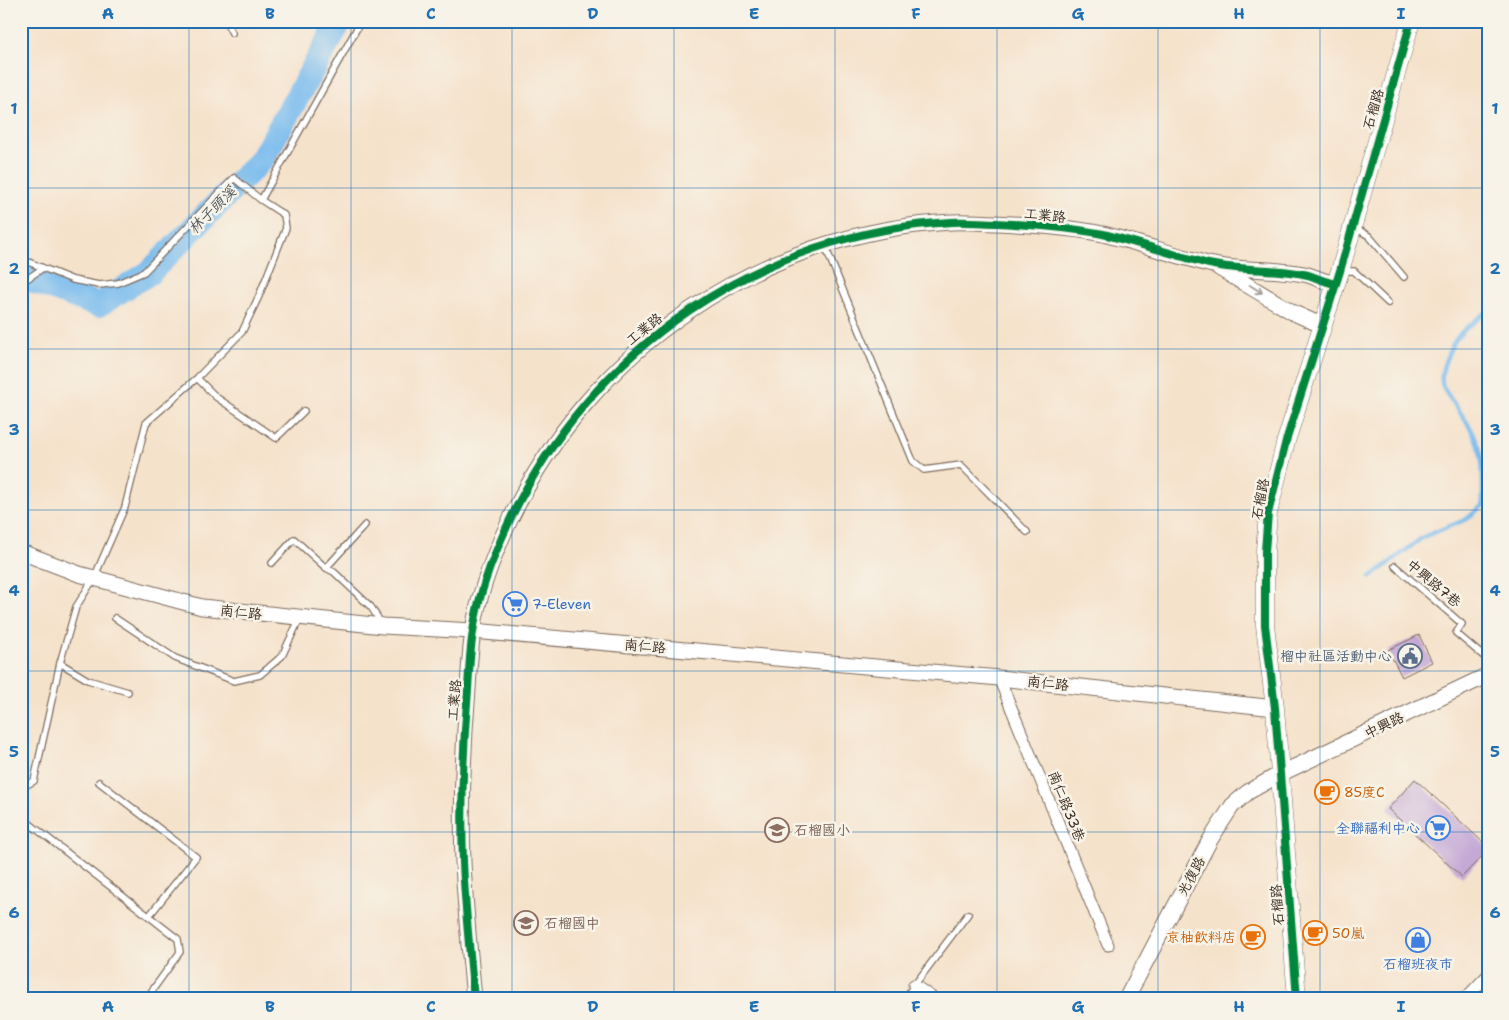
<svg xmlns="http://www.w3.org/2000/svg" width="1509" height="1020" viewBox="0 0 1509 1020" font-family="'Shantell Sans','LXGW WenKai TC',sans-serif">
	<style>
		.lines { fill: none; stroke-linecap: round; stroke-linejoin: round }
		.stream { stroke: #78bbee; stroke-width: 4.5 }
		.river { stroke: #78bbee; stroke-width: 25 }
		.building { fill: #c4a9d6 }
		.lane-casing { stroke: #7c6a5b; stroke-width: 8 }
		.street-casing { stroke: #7c6a5b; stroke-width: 13 }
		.secondary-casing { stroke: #7c6a5b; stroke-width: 17 }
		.primary-casing { stroke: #7c6a5b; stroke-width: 19 }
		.lane { stroke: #fff; stroke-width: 5.5 }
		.street { stroke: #fff; stroke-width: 11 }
		.secondary { stroke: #fff; stroke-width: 15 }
		.primary { stroke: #fff; stroke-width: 18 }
		.cycleway-casing { stroke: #f7f3e8; stroke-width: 11 }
		.cycleway { stroke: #00873e; stroke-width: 8 }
		.oneway { stroke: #a79f9a }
		.grid { fill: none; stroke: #1f6fb2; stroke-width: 1; stroke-opacity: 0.55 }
		.labels { text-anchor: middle; stroke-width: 5; stroke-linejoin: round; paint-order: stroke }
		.street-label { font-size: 14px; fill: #3b2a1e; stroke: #f7f3e8 }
		.shop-label { font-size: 14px; fill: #366cbe; stroke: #f7f3e8; text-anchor: start }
		.service-label { font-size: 14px; fill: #4e5e75; stroke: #f7f3e8; text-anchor: end }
		.food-label { font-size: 14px; fill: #c56008; stroke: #f7f3e8; text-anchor: start }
		.education-label { font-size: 14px; fill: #785e54; stroke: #f7f3e8; text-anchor: start }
		.water-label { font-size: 15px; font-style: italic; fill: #4d565c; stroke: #f7f3e8 }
		.neatline { fill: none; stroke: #1f6fb2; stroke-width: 2 }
		.grid-label { font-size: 16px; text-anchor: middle; font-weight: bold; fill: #1f6fb2 }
	</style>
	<rect width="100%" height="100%" fill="#f7f3e8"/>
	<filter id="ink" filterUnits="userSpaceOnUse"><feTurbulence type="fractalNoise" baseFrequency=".02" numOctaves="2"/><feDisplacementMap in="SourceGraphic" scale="10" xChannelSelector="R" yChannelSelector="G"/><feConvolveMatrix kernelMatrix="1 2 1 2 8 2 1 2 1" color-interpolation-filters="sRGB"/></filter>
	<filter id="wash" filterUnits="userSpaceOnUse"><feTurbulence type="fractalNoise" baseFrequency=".0096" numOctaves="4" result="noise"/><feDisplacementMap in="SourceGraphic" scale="20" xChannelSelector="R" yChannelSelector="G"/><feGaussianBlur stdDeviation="1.12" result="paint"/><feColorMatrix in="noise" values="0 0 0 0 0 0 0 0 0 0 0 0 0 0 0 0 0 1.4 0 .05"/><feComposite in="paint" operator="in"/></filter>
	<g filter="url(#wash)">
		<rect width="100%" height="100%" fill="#f5e2cb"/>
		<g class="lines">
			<path class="stream" d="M1371,577L1423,537L1467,519L1483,505C1482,487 1485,469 1480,451C1474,427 1457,410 1444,389C1436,375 1451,344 1461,333C1469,325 1479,318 1488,311"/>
			<path class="river" d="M21,276L98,305L149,273L262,159L340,21"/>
		</g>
		<g id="blocks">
			<path class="building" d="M1419,635L1432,662L1402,677L1388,650Z
				M1415,779L1488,847V850L1462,877L1388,809Z"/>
		</g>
	</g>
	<g filter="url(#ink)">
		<use href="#blocks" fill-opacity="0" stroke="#7c6a5b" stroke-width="1"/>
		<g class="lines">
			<defs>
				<path id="lane" d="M226,21L232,33
					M261,200L361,21
					M1354,227L1369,236L1404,277
					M825,246L913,461L924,470L961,465L1027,532
					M21,259L73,280L99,285L118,283L144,272L234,178L261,200L284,215L286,228L259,296L242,332L197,378L146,423L125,507L94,578L76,607L60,663L34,781L21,788
					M1342,271H1354L1388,303
					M21,283L43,268
					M197,378L216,397L276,438L304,411
					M272,563L294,539L326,568L334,572L371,607L381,623
					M1395,566L1462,624L1456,633L1488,660
					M326,568L365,525
					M115,618L175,658L234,681L260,675L282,656L299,620
					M60,663L88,680L128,692
					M99,782L196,857L149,916
					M21,817L178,939L180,952L146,999
					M904,999L968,914"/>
				<path id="street" d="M999,678L1108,945
					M914,985L934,999
					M1465,999L1488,975"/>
				<path id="secondary" d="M1219,268L1294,313L1323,326
					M21,552L79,574L202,607L383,626L473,631L999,678L1275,708
					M474,999C470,953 465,908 463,862C461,804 463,747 468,689C469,670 470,650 473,632C478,594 493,556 509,522C591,348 760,232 952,222C967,221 981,223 996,223C1031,225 1068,227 1103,234C1131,241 1159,250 1187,258C1196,260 1205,264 1214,265C1244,271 1278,268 1308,275C1317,278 1326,282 1335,284
					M1126,999L1210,840L1232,806L1248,792L1280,774L1488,675"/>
				<path id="primary" d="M1297,999L1275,708L1265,625V551L1268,513L1286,441L1340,271L1411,21"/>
			</defs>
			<use href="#lane" class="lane-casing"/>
			<use href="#street" class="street-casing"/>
			<use href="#secondary" class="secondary-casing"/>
			<use href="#primary" class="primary-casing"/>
			<use href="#lane" class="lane"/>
			<use href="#street" class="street"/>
			<use href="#secondary" class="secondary"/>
			<use href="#primary" class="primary"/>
			<defs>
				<path id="cycleway" d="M474,999C470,953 465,908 463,862C461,804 463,747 468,689C469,670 470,650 473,632C478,594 493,556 509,522C591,348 760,232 952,222C967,221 981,223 996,223C1031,225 1068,227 1103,234C1131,241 1159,250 1187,258C1196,260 1205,264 1214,265C1244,271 1278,268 1308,275C1317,278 1326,282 1335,284
					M1297,999L1275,708L1265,625V551L1268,513L1286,441L1340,271L1411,21"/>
			</defs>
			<use href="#cycleway" class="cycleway-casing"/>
			<use href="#cycleway" class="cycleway"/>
		</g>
		<defs><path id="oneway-shaft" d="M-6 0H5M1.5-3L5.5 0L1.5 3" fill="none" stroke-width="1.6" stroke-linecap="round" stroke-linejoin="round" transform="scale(1.25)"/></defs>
		<use class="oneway" href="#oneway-shaft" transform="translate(1256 289) rotate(32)"/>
	</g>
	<path class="grid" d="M189,21V999M351,21V999M512,21V999M674,21V999M835,21V999M997,21V999M1158,21V999M1320,21V999M21,188H1488M21,349H1488M21,510H1488M21,671H1488M21,832H1488"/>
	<defs>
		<symbol id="supermarket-ring" viewBox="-11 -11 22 22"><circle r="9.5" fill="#f7f3e8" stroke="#3f7fe0" stroke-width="1.5"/><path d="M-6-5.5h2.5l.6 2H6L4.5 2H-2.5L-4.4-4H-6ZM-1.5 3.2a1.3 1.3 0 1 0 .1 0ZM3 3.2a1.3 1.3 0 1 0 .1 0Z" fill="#3f7fe0"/></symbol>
		<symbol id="civic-ring" viewBox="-11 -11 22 22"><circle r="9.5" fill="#f7f3e8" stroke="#5c6f8a" stroke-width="1.5"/><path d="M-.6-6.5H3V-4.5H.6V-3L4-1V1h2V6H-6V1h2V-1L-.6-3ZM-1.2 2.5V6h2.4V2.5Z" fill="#5c6f8a"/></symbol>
		<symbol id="cafe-ring" viewBox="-11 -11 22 22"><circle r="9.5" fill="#f7f3e8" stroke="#e8710a" stroke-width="1.5"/><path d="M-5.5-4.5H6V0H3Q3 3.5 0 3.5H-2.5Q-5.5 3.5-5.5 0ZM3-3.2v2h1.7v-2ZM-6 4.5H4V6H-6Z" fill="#e8710a"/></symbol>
		<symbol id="school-ring" viewBox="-11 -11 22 22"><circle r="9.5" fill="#f7f3e8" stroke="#8d6e63" stroke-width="1.5"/><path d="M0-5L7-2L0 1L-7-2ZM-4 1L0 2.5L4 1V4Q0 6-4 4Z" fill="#8d6e63"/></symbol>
		<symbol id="shop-ring" viewBox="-11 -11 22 22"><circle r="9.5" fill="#f7f3e8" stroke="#3f7fe0" stroke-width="1.5"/><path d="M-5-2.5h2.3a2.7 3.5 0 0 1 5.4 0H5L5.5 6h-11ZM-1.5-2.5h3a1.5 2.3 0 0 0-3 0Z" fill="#3f7fe0"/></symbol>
	</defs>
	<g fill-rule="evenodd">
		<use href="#supermarket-ring" x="501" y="590" width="28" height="28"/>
		<use href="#civic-ring" x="1396" y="642" width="28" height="28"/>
		<use href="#cafe-ring" x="1313" y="778" width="28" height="28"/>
		<use href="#supermarket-ring" x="1424" y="814" width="28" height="28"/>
		<use href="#school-ring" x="763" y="816" width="28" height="28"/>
		<use href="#school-ring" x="512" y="909" width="28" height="28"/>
		<use href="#cafe-ring" x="1301" y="919" width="28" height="28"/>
		<use href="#cafe-ring" x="1239" y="923" width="28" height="28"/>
		<use href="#shop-ring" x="1404" y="926" width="28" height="28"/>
	</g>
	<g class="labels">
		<g class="street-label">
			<text transform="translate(1373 109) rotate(-74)" y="5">石榴路</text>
			<text transform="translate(1045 215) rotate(6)" y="5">工業路</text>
			<text transform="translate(644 329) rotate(-39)" y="5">工業路</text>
			<text transform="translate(1260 499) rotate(-79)" y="5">石榴路</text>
			<text transform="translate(1434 583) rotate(40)" y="5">中興路7巷</text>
			<text transform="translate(241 612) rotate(6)" y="5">南仁路</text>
			<text transform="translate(645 646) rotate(5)" y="5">南仁路</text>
			<text transform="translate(1048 683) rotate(6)" y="5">南仁路</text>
			<text transform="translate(454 700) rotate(-85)" y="5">工業路</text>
			<text transform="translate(1384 725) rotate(-26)" y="5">中興路</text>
			<text transform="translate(1067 806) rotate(68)" y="5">南仁路33巷</text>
			<text transform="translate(1191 876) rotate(-62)" y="5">光復路</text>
			<text transform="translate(1277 905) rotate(-94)" y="5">石榴路</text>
		</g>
		<g class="shop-label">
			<text x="532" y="609">7-Eleven</text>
			<text x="1420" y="833" text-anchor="end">全聯福利中心</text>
			<text x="1418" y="969" text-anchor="middle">石榴班夜市</text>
		</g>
		<g class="service-label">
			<text x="1392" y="661">榴中社區活動中心</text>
		</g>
		<g class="food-label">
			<text x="1344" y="797">85度C</text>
			<text x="1332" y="938">50嵐</text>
			<text x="1236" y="942" text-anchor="end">京柚飲料店</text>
		</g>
		<g class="education-label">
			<text x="794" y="835">石榴國小</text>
			<text x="544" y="928">石榴國中</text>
		</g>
		<g class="water-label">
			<text transform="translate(212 210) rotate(-45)" y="5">林子頭溪</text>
		</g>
	</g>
	<rect width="1509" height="1020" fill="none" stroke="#f7f3e8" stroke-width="55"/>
	<rect x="28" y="28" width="1454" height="964" class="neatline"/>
	<g class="grid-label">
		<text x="108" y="19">A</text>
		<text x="270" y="19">B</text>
		<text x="431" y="19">C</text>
		<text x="593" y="19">D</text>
		<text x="754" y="19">E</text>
		<text x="916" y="19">F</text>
		<text x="1078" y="19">G</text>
		<text x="1239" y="19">H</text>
		<text x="1401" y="19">I</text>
		<text x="14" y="114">1</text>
		<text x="1495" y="114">1</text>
		<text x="14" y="274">2</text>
		<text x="1495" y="274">2</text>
		<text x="14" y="435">3</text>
		<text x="1495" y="435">3</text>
		<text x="14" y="596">4</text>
		<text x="1495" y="596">4</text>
		<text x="14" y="757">5</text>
		<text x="1495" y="757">5</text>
		<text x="14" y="918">6</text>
		<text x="1495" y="918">6</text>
		<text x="108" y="1012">A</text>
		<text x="270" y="1012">B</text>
		<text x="431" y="1012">C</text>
		<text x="593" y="1012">D</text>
		<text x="754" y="1012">E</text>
		<text x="916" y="1012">F</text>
		<text x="1078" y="1012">G</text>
		<text x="1239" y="1012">H</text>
		<text x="1401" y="1012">I</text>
	</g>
</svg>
